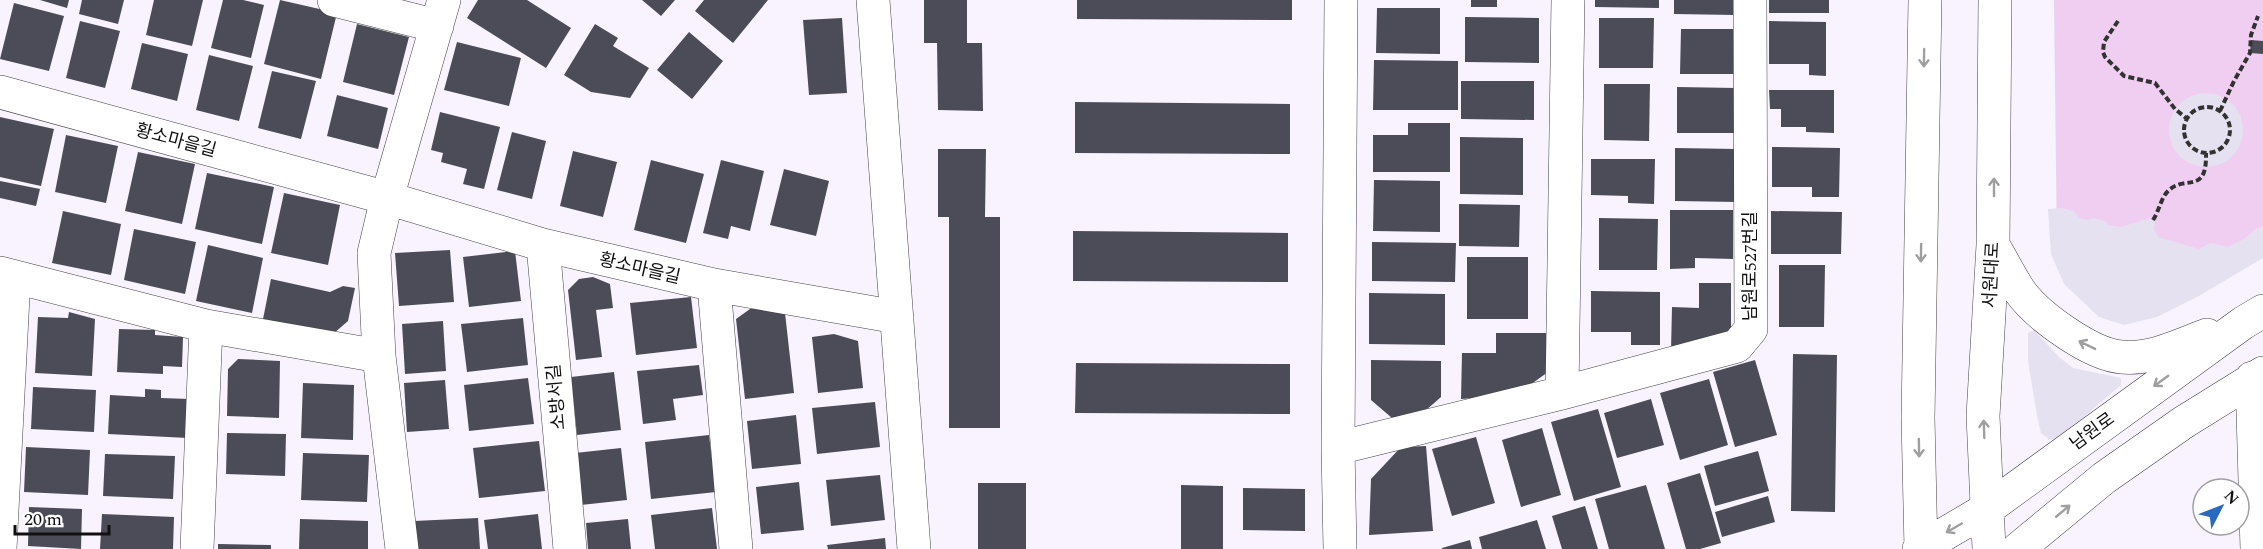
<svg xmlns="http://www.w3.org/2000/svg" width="2263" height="549" viewBox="0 0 2263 549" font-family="Spectral,'Noto Sans KR',serif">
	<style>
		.pitch { fill: #f0cef1 }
		.plaza { fill: #e6e1f0 }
		.building { fill: #4c4c59 }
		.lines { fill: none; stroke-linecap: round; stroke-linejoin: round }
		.minor-casing { stroke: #434343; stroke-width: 34 }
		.path { stroke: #323232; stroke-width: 4; stroke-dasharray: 6 3; stroke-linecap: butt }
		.minor { stroke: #fff; stroke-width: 33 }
		.oneway { stroke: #9f9f9f }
		.labels { text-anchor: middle; stroke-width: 6; stroke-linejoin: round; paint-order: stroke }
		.street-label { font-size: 18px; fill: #101010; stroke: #fff }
	</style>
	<rect width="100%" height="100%" fill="#f8f3ff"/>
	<path class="pitch" d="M2054,0H2263V256L2057,252Z"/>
	<path class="plaza" d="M2169 130a37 37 0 1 1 74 0a37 37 0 1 1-74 0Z
		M2062,208L2074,211L2079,218L2088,220L2093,218L2105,221L2108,225L2121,227L2150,218L2155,223L2154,229L2158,237L2199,249L2210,243L2228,247L2244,239L2256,229L2263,226V258L2199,296L2157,317L2124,325L2099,317L2064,284L2051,254L2048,209Z
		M2034,330L2059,357L2073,368L2121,378V385L2058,439H2049L2041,433L2037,416L2028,361V333Z"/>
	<path class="building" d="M40,0H69L67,8Z
		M82,0H124L118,24L79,14Z
		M154,0H203L192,46L146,35Z
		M223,0H243L264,5L251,58L211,48Z
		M280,0L337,13L321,79L264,64Z
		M478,0H527L571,28L546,68L467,18Z
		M642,0H675L661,16Z
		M704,0H768L733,43L695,11Z
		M924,0H967V43H982L983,111L938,110L937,43H924Z
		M1077,0H1292V20L1077,19Z
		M1471,0H1497V7H1471Z
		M1595,0H1659V8L1595,7Z
		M1674,0H1735V15L1674,14Z
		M1769,0H1829V13H1769Z
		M14,3L64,16L49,71L0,59Z
		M1377,8H1440V54L1376,53Z
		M1465,17L1539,18V63L1465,62Z
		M842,18L847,93L809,95L803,20Z
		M1599,18H1654L1653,68H1599Z
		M80,21L120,31L105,88L66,78Z
		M1769,21L1826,22V76L1809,75V64H1769Z
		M357,24L409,37L394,95L343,82Z
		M595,24L618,38L613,46L649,68L630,98L591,92L564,75Z
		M1681,29H1736L1735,74H1680Z
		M689,32L723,61L692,99L657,70Z
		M2251,40L2263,41V54L2250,53Z
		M457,42L521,58L509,106L444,90Z
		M142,43L188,54L177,101L131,89Z
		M209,55L253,66L239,121L196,110Z
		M1374,60L1458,61V110H1373Z
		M272,71L316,81L301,139L258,128Z
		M1461,81H1534V120L1461,119Z
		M1604,84H1650L1649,141L1604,140Z
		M1677,87L1736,88V133H1677Z
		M1769,90H1834V133L1806,132V127H1781V109H1770Z
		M337,95L388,108L378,149L327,136Z
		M1075,102L1290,104V154L1075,153Z
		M440,112L500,127L484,189L463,184L467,169L441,162L443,153L431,150Z
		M0,117L54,129L41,186L0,177Z
		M1408,123H1450V172H1373V135H1408Z
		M512,132L546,141L532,199L497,190Z
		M66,135L118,146L106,203L55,192Z
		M1460,137L1523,138V195L1460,194Z
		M1772,147L1840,148L1839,197H1812V187H1772Z
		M1675,148L1737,149V202L1675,201Z
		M938,149H986L985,217H1000V428H949V217H938Z
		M573,151L617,162L603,217L560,206Z
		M138,152L195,164L182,224L125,211Z
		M1591,159H1655L1654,204L1628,203V196L1591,195Z
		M651,160L704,174L686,243L634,230Z
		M721,160L764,171L750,231L731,226L728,239L703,233Z
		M784,169L829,181L816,236L770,225Z
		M207,173L274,187L262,244L195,229Z
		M1374,180L1440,181V232L1373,231Z
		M0,181L40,189L36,206L0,198Z
		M284,193L340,205L328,265L271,253Z
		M1459,204L1520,205L1519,247L1459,246Z
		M1670,210H1733V259L1695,258V268L1670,269Z
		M63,211L121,224L111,275L52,263Z
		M1771,211L1842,212L1841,254H1771Z
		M1599,218L1658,219L1657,270H1599Z
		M134,229L196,242L185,294L124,280Z
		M1073,231L1288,233V282L1073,281Z
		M1372,242L1456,243L1455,282L1372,281Z
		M208,245L263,258L252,313L196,301Z
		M450,250L454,302L399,306L395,253Z
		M515,251L521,301L469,307L463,257Z
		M1467,257H1528V319H1467Z
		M1779,265H1825L1824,327H1779Z
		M593,277L610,284L613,308L596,310L602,357L576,360L568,290L579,279Z
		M271,279L330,292L343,286L355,288L348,321L333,334L263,319Z
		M1699,283H1731V332L1671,350L1672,307L1699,308Z
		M1591,291L1660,292V345H1631V332H1591Z
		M1369,293L1445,294V345L1369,344Z
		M691,297L697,348L636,355L630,303Z
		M757,304L785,313L794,393L745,399L736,319Z
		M69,312L95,319L92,376L35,373L38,317L68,318Z
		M523,318L528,365L467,372L461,324Z
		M443,321L446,371L405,374L402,324Z
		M119,329L155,330V335L183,337L182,367L163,366V374L117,372Z
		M1496,333H1548V372L1516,395L1461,399L1462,353H1496Z
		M834,334L858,341L863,388L818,393L812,337Z
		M1793,354L1837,355L1835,512L1791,511Z
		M238,359L280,361L279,418L227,416L228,369Z
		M1371,360L1441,361V397L1417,418H1392L1371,400Z
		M1755,360L1777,435L1735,447L1713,372Z
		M1076,363L1290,364V414L1075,413Z
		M699,365L703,395L673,399L676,420L643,424L637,371Z
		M614,372L621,430L577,435L571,377Z
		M528,378L534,424L469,431L464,385Z
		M1709,379L1728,445L1680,460L1660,393Z
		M445,380L449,429L407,432L404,383Z
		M303,383L354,385L353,440L301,438Z
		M33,387L96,390L94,432L31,429Z
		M145,389L161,390V398L189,399L188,438L108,434L110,395L145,397Z
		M1651,399L1664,445L1617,458L1604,413Z
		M875,402L880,447L817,454L812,408Z
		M1598,409L1621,487L1574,501L1551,422Z
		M796,415L801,464L752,469L747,421Z
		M1542,428L1561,495L1521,507L1502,440Z
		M227,433L286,434L285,476L226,474Z
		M709,435L716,492L651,499L645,442Z
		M1476,437L1495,503L1452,516L1432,449Z
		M539,441L545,491L479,498L473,448Z
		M1426,446L1433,531L1369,535L1371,479L1401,447Z
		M26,447L90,450L88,495L24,492Z
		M621,448L627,500L581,505L575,453Z
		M1758,451L1769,491L1715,506L1704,466Z
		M303,453L369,455L367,502L301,500Z
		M105,454L175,456L173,499L103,496Z
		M1700,473L1721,543L1700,549H1686L1667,483Z
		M880,475L885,520L831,526L826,480Z
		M799,482L804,530L761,534L756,487Z
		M978,483H1026V549H978Z
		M1181,485L1223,486V549H1181Z
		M1646,485L1665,549H1609L1595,499Z
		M1243,488L1305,489V531L1243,530Z
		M1768,496L1775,522L1722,537L1715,512Z
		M1585,506L1598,549H1562L1552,516Z
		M29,507L82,509L81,549L28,546Z
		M712,508L717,549H655L651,515Z
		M102,514L174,517L173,549H100Z
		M538,514L542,549H488L484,520Z
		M478,518L480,549H415L414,521Z
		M300,519L368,521V549H299Z
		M628,519L631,549H588L586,523Z
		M1537,520L1546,549H1482L1479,537Z
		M885,538L886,549H828L827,545Z
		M1470,540L1472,549H1442V548Z
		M218,544L271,545V549H218Z"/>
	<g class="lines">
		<defs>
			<path id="minor" d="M334,0L437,26
				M873,0L914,549
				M0,92L387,198L543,245L714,285L897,317
				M543,245L570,549
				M1993,245C2002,260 2010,276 2019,290C2036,315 2091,355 2122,357C2151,360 2180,345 2207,335
				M0,273L206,326L379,356
				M714,285L736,549
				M2252,378L2257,549
				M1562,393L1568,0
				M1338,448L1562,393L1737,346L1751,329L1750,0
				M0,549L14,277
				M197,549L206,326
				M402,549L379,356L374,253L387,198L444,0
				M1340,549L1338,448L1341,0
				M1919,549L1987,509L2243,323L2263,311
				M1921,549L1918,418L1925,0
				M1989,549L1983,416L1993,245L1995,0
				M2018,549L2104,478L2184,422L2263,373"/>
		</defs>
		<use href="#minor" class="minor-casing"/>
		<path class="path" d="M2118,21L2104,42L2103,52L2105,57L2124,76L2155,83L2175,109L2186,118
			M2184 130a23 23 0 1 1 46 0a23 23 0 1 1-46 0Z
			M2220,111L2234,81L2250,53L2251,35L2258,16
			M2153,220C2159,211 2161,198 2168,191C2185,174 2207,196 2206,153"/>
		<use href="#minor" class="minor"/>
	</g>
	<defs><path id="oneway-shaft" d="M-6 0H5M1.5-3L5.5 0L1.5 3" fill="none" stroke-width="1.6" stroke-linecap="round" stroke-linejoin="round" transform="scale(1.5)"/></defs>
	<g class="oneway">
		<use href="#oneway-shaft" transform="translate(1924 58) rotate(91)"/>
		<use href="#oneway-shaft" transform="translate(1994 187) rotate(-90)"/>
		<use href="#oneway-shaft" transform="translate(1921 253) rotate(91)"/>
		<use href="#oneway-shaft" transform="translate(2087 345) rotate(-154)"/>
		<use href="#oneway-shaft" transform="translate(2161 381) rotate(144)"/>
		<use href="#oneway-shaft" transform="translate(1984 429) rotate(-92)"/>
		<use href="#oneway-shaft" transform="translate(1919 448) rotate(89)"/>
		<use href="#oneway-shaft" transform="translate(2063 511) rotate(-40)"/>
		<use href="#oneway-shaft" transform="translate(1954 528) rotate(150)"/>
	</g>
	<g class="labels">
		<g class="street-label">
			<text transform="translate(176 140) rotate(15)" y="6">황소마을길</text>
			<text transform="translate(1750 266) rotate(-90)" y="6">남원로527번길</text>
			<text transform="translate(640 268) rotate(13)" y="6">황소마을길</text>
			<text transform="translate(1991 275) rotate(-87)" y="6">서원대로</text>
			<text transform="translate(556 397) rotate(-95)" y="6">소방서길</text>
			<text transform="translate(2092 431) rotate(-36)" y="6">남원로</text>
		</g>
	</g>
	<g transform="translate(2221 507) rotate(48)"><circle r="28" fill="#ffffff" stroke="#9f9f9f" stroke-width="1.5"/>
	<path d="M0-4.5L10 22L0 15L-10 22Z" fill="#286ac0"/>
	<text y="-9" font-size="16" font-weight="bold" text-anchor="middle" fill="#101010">N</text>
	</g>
	<path d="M15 525v9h94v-9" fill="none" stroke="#101010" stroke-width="3"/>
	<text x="24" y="525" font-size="18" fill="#101010" stroke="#ffffff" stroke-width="4.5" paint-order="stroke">20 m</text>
</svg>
